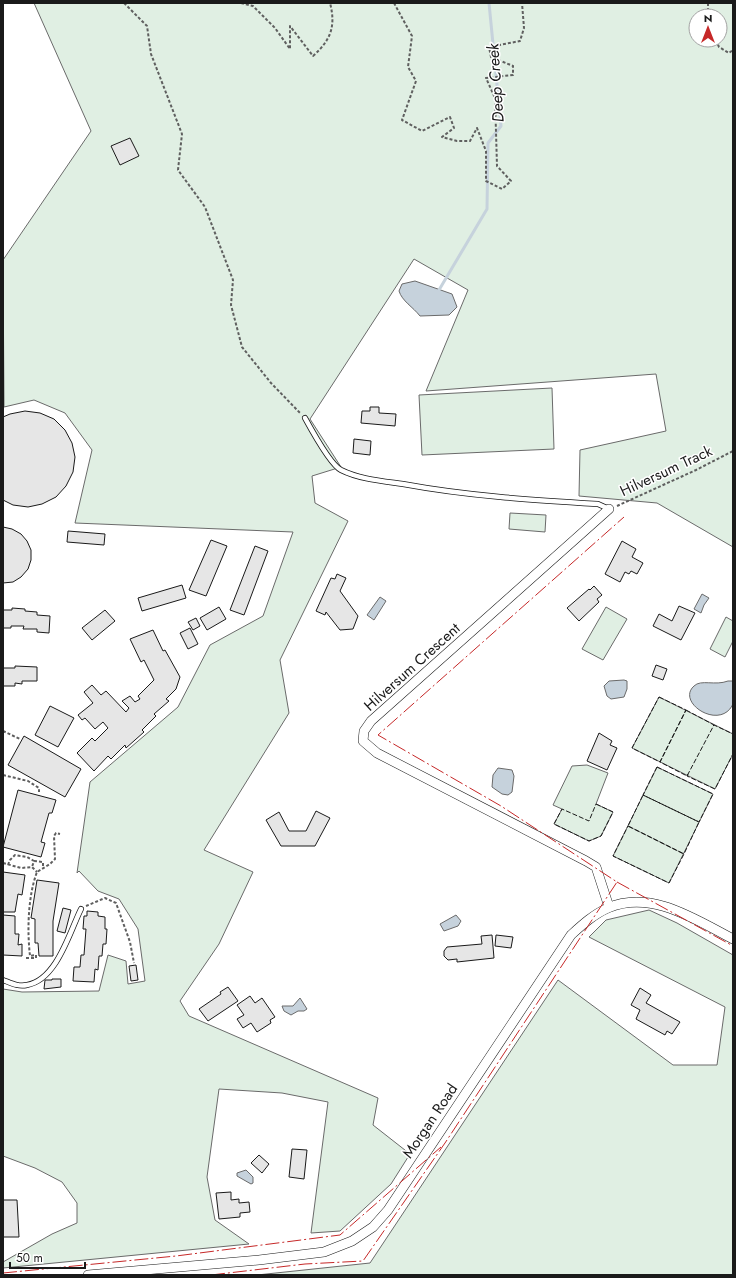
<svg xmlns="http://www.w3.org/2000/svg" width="736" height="1278" viewBox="0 0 736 1278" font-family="Jost,sans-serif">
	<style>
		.green { fill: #e0efe3; stroke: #6a6a6a; fill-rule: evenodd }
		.water { fill: #c6d2dc; stroke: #6a6a6a }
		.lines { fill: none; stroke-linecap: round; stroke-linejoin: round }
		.stream { stroke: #c6d2dc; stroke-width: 3 }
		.building { fill: #e6e6e6; stroke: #1a1a1a }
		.service-casing { stroke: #1a1a1a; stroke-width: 6 }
		.minor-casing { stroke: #1a1a1a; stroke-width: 10 }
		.path { stroke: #5f5f5f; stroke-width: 2; stroke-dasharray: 3 2; stroke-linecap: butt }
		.service { stroke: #fff; stroke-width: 4.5 }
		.minor { stroke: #fff; stroke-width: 9 }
		.fence { stroke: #1a1a1a; stroke-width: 1; stroke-dasharray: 5 2; stroke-linecap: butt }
		.power { stroke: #c62828; stroke-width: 1; stroke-dasharray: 14 3 2 3; stroke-linecap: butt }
		.labels { text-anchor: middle; stroke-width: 3; stroke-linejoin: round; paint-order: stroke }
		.street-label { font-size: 15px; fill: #1a1a1a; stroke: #fff }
		.water-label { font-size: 16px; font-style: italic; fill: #1a1a1a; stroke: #fff }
	</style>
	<rect width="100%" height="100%" fill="#fff"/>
	<path class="green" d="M34,3H733V547L657,503L579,496L580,450L666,431L656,374L426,391L468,290L414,259L310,419L341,467L312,476L315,503L348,521L280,660L289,713L204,850L253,872L219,944L180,1001L189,1016L378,1098L373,1125L410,1154L391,1184L340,1231L311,1233L328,1102L282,1093L219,1089L207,1177L215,1220L249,1244L3,1268V1262L52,1234L77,1223V1203L62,1182L35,1168L3,1156V989L22,992L99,991L108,955L126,961L128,984L145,981L138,929L119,899L98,891L79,871L77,873L90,782L178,707L210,645L263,616L293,532L75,523L92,450L65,413L34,400L4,407L3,260L91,131ZM696,16H720V40H696Z
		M552,388L554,449L422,455L419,395Z
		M510,513L546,515L545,532L509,529Z
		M606,607L627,619L603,660L582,649Z
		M726,617L733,621V641L725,657L710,649Z
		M659,697L733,734V754L715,789L632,748Z
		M587,765L608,773L596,804L613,812L601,836L589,841L554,824L562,809L553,805L572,766Z
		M657,767L713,794L669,883L613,856Z
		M649,910L677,923L733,955V1275H257L370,1263L558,980L673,1065H717L725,1007L589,937L606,920Z"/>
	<path class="water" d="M415,281L452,294L457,307L449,315L420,316C413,307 402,301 399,291L402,284Z
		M702,594L709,598L704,605L701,613L694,609Z
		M380,597L386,601L374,620L367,615Z
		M624,680L627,681V689L624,697L611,699L607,696L604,686L609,681Z
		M728,681H733C733,688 735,700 732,706C718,730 676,702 694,686C701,679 715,686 728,681Z
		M498,768L512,770L514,776L512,792L508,795L502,794L492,787L493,775Z
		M456,915L461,921L458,926L444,931L440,924Z
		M300,998L307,1009L304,1011H298L291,1015L284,1011L282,1006H293Z
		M246,1170L253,1177V1183L251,1184L237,1176V1173Z"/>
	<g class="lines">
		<path class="stream" d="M439,290L487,209L488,143L501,126L489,3"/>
	</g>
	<path class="building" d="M130,138L139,156L120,165L111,146Z
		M370,407H379V413L396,414L395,426L361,423L362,411H370Z
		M25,411L40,413L54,419L65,430L72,443L75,457L73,472L66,486L56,497L42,504L28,507L13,505L3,500V417L10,414Z
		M354,439L371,441L370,455L353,453Z
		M3,527L12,529L21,534L27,541L31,550V560L28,569L21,577L13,582L3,583Z
		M68,531L105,534L104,545L67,542Z
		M211,540L227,546L206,596L189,590Z
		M622,541L636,549L632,557L643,563L637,574L631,571L629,574L625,572L620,582L605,574Z
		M255,546L268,551L244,615L230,610Z
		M337,574L346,578L340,591L358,616L353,629L340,630L326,612L325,615L316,611L331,578L335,579Z
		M182,585L186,598L142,611L138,598Z
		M594,586L602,595L597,599L599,602L579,621L567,608L589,589L590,590Z
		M679,606L695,613L681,640L653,626L659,614L672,621Z
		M219,607L226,619L207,630L200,618Z
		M12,608L25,609V611L37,612V615L50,616L49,633L37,632V629H23L24,626H11V628H3V610H12Z
		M105,610L115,621L92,640L82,628Z
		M196,618L200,626L193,630L188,622Z
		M190,628L198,644L188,649L180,633Z
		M153,630L163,651L165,650L180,677L176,689L166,699L169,701L154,714L156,716L142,730L144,732L126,748L125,745L111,759L108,756L94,771L77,753L92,738L95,741L108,728L103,722L95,729L85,718L82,720L78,715L93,703L84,692L92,685L101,695L106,691L126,712L129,708L122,701L130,696L135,702L140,699L138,696L154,680L144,660L141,662L130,639Z
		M656,665L667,669L663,680L652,676Z
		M15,666L37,667V681H22V684L15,683V686H3V668H15Z
		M50,706L74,718L58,747L35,735Z
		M599,733L612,741L610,745L617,748L607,770L587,761Z
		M24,736L81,769L65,797L8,765Z
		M18,790L56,800L52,813H49L41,842L45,843L41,857L3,847Z
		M316,811L330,818L315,846H281L266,820L279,812L289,831H306Z
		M3,872L25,875L22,895L18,894L15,912H3Z
		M37,880L59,883L53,921V956H39L38,943H35V919L31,918Z
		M63,908L71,910L65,933L57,931Z
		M87,911L98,912V916L105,917V929H107L106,944H103L102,956H99L98,970L95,969L94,982L73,981L74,967H80L81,955H84L86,929H83L84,916H87Z
		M3,915L15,916V934H19L18,945L22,944V956L3,955Z
		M492,935L494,958L457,962V959L448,960L444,956V951L447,947L482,944L481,936Z
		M496,935L513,937L511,948L495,946Z
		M136,965L138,980L131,981L129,966Z
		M52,979H61V987L44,989L45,980H52Z
		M228,987L238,1001L208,1021L199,1009L221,994L220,992Z
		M640,988L651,995L646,1003L680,1022L672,1034L667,1031L665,1035L636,1019L640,1010L631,1005Z
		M250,996L255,1003L262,998L275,1017L270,1020L271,1023L257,1032L251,1023L243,1028L237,1019L244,1015L237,1005Z
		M292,1149L307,1150L304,1179L289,1177Z
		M259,1155L269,1164L262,1173L251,1163Z
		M231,1192V1200L239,1199V1203L249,1202L250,1212L240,1213V1217L219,1219L216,1193Z
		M3,1200H17L19,1237H3Z"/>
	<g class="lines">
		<defs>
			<path id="service" d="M305,418C311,429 331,465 341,470C359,479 382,481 403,484C468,496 533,500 598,504L609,509
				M3,980C11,983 18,987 27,985C57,980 70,931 81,909"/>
			<path id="minor" d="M609,509L371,721L364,731L363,741L377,753L586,861L596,867L609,907
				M88,1275L259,1260L324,1252L352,1241L373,1227L388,1210L571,935C582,925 594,914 608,908C651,889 696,920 733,939"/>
		</defs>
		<use href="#service" class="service-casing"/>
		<use href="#minor" class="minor-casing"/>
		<path class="path" d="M124,3L147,26L151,54L182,134L178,170L205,207L233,280L231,305L242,347L271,383L301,414
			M241,3L253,6L275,28L290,49V26L313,56C331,40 336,26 330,3
			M394,3L412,36L408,67L416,81L402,120L422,131L450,117L454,128L442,137L457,141H470L477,128L486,151V181L502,189L511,181L497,166L495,98L486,78L513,75V66L491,57L489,47L520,41L524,28L522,3
			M708,3V16
			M716,40L719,47L729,53L733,50
			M617,506L696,470L733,451
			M3,731L20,739
			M3,775L28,781L39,788V792
			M34,861L43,862V867
			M3,863L21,868L32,867L37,872
			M8,865L10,860L15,855L27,857L34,861L32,867
			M86,906L105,898L116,903L130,942L134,963
			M26,958H36V955L30,956C27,930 28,896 37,872L50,864L55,859L54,836L56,833L60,834"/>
		<use href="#service" class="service"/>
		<use href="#minor" class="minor"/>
		<path class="fence" d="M659,697L686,710L660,762L632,748Z
			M686,710L714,725L687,776L660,762Z
			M713,726L714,725L733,734
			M657,767L713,794L699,822L643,795Z
			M688,774L687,776L715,789L733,754
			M643,795L699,822L684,854L628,826Z
			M596,804L613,812L601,836L589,841L554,824L562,809L589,821Z
			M628,826L684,854L669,883L613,856Z
			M733,910V913"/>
		<path class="power" d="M617,882L733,946
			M3,1273L176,1256L340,1235L441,1147
			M211,1275L305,1264L363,1261L445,1143L617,882L501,806L378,735L624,517"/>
	</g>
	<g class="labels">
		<g class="street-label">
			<text transform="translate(666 471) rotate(-25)" y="5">Hilversum Track</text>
			<text transform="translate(412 667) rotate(-42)" y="5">Hilversum Crescent</text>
			<text transform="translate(430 1121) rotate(-56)" y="5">Morgan Road</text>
		</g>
		<g class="water-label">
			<text transform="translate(495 83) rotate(-94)" y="6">Deep Creek</text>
		</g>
	</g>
	<rect width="736" height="1278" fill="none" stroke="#1a1a1a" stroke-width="8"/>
	<g transform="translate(708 28)"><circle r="19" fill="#ffffff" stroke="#a3a3a3"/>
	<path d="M0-3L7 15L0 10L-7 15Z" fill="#c62828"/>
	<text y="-6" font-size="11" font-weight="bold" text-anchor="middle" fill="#1a1a1a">N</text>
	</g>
	<path d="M10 1262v6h75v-6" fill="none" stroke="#1a1a1a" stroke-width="2"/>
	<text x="16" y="1262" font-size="12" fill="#1a1a1a" stroke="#ffffff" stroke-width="3" paint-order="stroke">50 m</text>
</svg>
